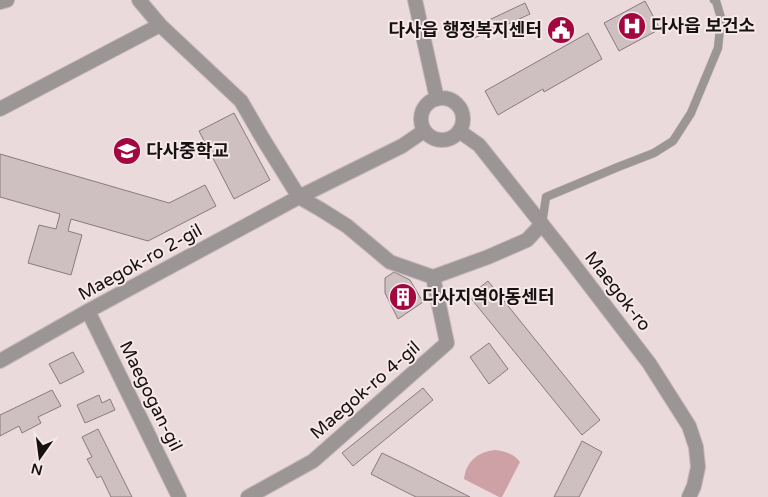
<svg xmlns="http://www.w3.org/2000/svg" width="768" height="497" viewBox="0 0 768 497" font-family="'Varela Round','Noto Sans KR',sans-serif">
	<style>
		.green { fill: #cea1a6 }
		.building { fill: #cebfc0; stroke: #897b7c }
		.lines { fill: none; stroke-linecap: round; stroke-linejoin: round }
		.service-casing { stroke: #c4b6b8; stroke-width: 9 }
		.minor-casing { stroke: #c4b6b8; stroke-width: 16 }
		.tertiary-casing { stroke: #c4b6b8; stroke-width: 16 }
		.service { stroke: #9b9596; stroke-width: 8 }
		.minor { stroke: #9b9596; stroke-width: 14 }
		.tertiary { stroke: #9b9596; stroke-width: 14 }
		.labels { text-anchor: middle; stroke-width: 4; stroke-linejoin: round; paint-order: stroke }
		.poi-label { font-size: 18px; font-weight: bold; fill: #161112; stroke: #f7e8e9; text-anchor: start }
		.street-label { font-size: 18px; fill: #161112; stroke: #f7e8e9 }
	</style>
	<rect width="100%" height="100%" fill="#eadadc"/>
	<path class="green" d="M495,450C505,451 514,454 520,462L502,497H499L464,479C466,461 478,452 495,450Z"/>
	<path class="building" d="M645,1L660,29L619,51L604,23Z
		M525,3L530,14L493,31L489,20Z
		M487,23L491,31L474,38L470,31Z
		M588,33L602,59L544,92L543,89L498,115L485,91Z
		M234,113L270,180L234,199L199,131Z
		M0,154L169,203L205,185L216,206L148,241L71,219L68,231L82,235L71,275L28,263L39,225L56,229L60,214L0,197Z
		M394,272L410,280L423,302L398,319L385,293V278Z
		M488,281L600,420L582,435L469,296Z
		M489,343L508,369L489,384L470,357Z
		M73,352L84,372L60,384L49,364Z
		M423,388L433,400L353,466L342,453Z
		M52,390L61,406L38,417L41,423L22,433L19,426L0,436V415Z
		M99,395L102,403L110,399L115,410L85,423L77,405Z
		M98,429L132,497H111L101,476L97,478L87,459L92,457L82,437Z
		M582,441L602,452L579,497H554Z
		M382,453L409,466L470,497H416L398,488L371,474Z"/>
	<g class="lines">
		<defs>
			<path id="service" d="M542,224L546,197L618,167L654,153L673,141L691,113L718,48L721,18L716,1L714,0"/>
			<path id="minor" d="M139,0L160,25L241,101L263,139L299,197L320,209L347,226L390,262L433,277
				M0,2L7,0
				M0,109L160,25
				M88,311L179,497
				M0,361L88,311L299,197L402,146L424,131
				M248,497L313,461L447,343L433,277L488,257L527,240L542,224"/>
			<path id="tertiary" d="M415,0L437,99
				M421 119a21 21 0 1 1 42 0a21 21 0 1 1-42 0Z
				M459,131L479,145L564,252L649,363L689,426L696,447L698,467L694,486L689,497"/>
		</defs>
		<use href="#service" class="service-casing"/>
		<use href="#minor" class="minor-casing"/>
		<use href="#tertiary" class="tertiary-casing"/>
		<use href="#service" class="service"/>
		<use href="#minor" class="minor"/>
		<use href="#tertiary" class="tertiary"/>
	</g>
	<defs>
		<symbol id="hospital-disc" viewBox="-11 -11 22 22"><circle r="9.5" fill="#a30740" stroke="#f7e8e9"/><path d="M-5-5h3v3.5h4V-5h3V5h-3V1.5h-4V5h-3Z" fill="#fff"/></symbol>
		<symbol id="civic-disc" viewBox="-11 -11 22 22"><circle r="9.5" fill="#a30740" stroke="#f7e8e9"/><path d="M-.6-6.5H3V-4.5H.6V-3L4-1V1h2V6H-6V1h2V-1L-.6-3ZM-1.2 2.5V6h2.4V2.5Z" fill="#fff"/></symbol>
		<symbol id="school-disc" viewBox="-11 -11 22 22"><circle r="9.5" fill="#a30740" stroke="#f7e8e9"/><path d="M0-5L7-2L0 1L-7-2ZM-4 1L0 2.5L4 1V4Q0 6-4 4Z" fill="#fff"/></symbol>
		<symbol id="building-disc" viewBox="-11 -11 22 22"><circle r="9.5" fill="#a30740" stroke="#f7e8e9"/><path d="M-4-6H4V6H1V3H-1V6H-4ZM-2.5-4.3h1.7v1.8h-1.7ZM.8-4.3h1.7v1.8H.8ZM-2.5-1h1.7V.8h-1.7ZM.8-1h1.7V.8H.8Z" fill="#fff"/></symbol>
	</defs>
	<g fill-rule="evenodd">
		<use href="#hospital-disc" x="616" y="10" width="32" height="32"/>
		<use href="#civic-disc" x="545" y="14" width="32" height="32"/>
		<use href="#school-disc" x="111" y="135" width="32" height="32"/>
		<use href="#building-disc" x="387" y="281" width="32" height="32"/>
	</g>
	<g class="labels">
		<g class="poi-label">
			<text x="651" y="32">다사읍 보건소</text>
			<text x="542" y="36" text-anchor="end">다사읍 행정복지센터</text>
			<text x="146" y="157">다사중학교</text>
			<text x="422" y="303">다사지역아동센터</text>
		</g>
		<g class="street-label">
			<text transform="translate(140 262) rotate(-29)" y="6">Maegok-ro 2-gil</text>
			<text transform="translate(618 291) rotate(52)" y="6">Maegok-ro</text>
			<text transform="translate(365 390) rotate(-41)" y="6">Maegok-ro 4-gil</text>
			<text transform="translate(151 396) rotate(64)" y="6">Maegogan-gil</text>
		</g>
	</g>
	<g transform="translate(40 457) rotate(194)" stroke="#f7e8e9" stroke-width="4" paint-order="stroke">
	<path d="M0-4L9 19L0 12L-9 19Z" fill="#161112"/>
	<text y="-8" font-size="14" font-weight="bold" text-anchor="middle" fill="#161112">N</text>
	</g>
</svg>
